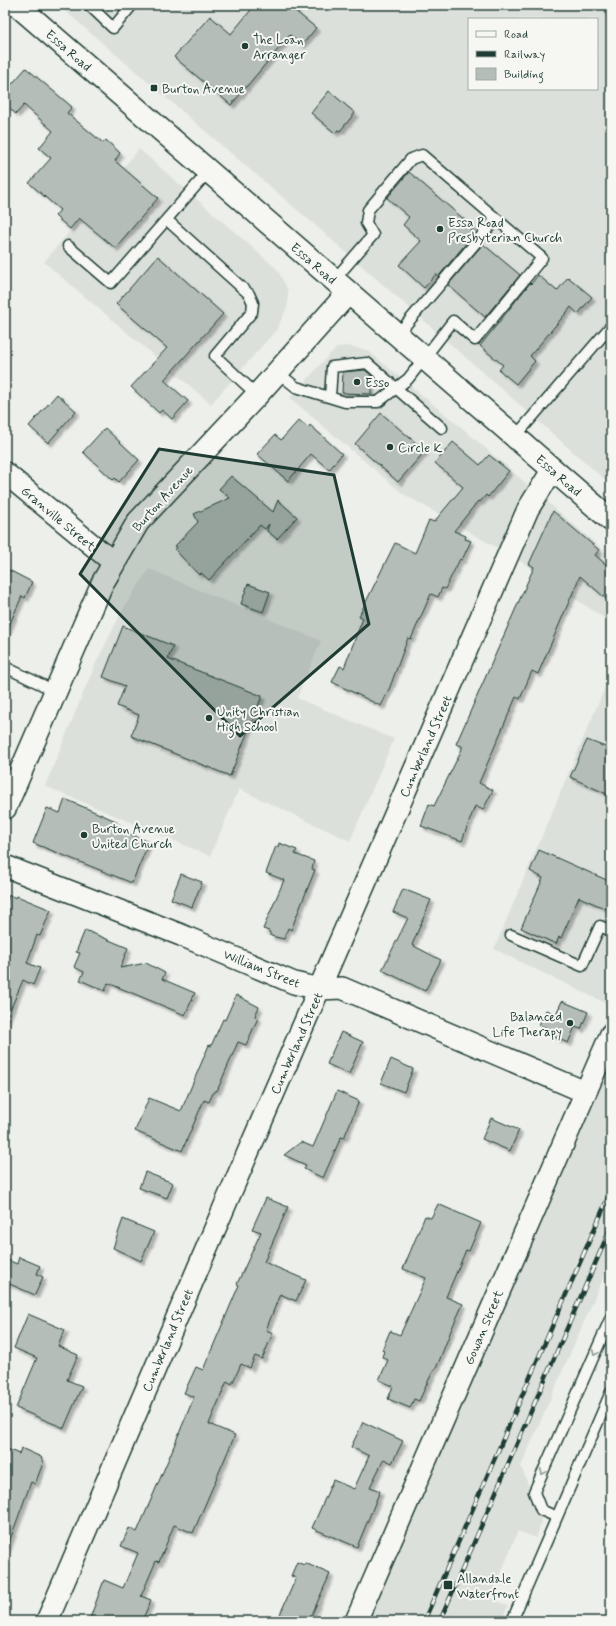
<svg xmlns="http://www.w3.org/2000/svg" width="616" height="1626" viewBox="0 0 616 1626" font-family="Mynerve,sans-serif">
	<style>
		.built { fill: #dce0db; fill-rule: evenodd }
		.building { fill: #b4bdb8; stroke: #1f3d34; filter: url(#shadow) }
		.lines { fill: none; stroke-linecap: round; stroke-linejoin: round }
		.service-casing { stroke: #1f3d34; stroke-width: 13 }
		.minor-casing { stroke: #1f3d34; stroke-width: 24 }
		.secondary-casing { stroke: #1f3d34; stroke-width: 25 }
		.service { stroke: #f6f6f2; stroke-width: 10 }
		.minor { stroke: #f6f6f2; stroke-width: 21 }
		.secondary { stroke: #f6f6f2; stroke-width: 22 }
		.rail-casing { stroke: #1f3d34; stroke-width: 4.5 }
		.rail { stroke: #f6f6f2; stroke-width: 3; stroke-dasharray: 9; stroke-linecap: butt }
		.oneway { stroke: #8a9a93 }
		.marked { fill: #1f3d34; fill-opacity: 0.2; stroke: #1f3d34; stroke-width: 3; stroke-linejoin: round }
		.poi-dot { fill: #1f3d34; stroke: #f6f6f2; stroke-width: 1.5 }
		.labels { text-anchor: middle; stroke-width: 4; stroke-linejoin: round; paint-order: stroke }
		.poi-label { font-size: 13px; fill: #1f3d34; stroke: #f6f6f2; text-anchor: start }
		.street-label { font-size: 13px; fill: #1f3d34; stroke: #f6f6f2 }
	</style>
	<defs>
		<filter id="shadow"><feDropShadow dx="3.5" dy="3.5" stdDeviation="1" flood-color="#0004"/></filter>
	</defs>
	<rect width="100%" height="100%" fill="#edefea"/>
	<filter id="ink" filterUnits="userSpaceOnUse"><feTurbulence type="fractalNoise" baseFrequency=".025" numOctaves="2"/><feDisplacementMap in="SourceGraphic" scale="8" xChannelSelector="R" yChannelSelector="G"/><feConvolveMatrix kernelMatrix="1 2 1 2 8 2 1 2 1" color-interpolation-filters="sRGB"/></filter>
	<g filter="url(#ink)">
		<path class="built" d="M58,5H611V485L323,232ZM469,19H597V89H469Z
			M139,149L277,269L288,290V305L277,329L211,404L44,262Z
			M347,346L367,350L461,427L611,557V623L523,563L402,493L290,398L330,354L338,347Z
			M149,569L321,641L297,698L394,739L350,841L239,789L210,856L45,786L94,667L122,611Z
			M611,673V988L605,1003L494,949Z
			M611,1064V1260L521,1466L541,1518V1524L536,1538L518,1531L491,1598L508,1606L501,1621H368Z"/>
		<path class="building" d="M255,5H288L316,28L302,45L290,35L231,105L174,57L210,16L231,34Z
			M26,68L72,107L67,113L103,143L106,140L120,153L115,161L158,198L115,248L79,218L70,229L55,216L60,210L29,183L51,158L39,148L53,131L24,105L16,114L5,104V92Z
			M329,91L355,113L340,131L338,130L335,133L311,113Z
			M409,172L474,228L470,232L473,235L438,277L436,274L424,288L399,265L421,241L403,225L409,217L387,198Z
			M483,244L520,275L485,317L448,285Z
			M158,256L223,314L164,380L188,401L172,419L162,410L159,413L131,387L167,348L116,304Z
			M538,275L557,291L568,277L592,297L578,314L571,307L530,356L535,361L516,384L499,370L503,365L480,346L530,283L531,284Z
			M365,370L371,375V394L342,393L343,372Z
			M57,394L76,411L48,443L29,426Z
			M381,413L425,451L398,482L355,444Z
			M299,420L308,428L310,425L342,454L329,470L311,454L288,481L257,454L275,435L281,440Z
			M105,428L139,460L119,482L115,478L113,480L83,452Z
			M453,442L480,465L489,455L509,471L488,497L486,495L480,502L478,501L454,531L466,536L465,539L471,541L462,560L460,559L445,589L442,588L438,597L431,594L411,639L408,638L390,687L381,706L332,682L340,666L344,668L363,618L359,616L395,543L415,553L429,520L434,522L463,487L435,463Z
			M231,476L273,512L278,500L297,517L277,539L267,531L269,524L265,529L260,525L209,580L201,573L199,575L175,550L177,547L175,546L198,522L194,514L230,498L219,489Z
			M553,511L599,550L595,555L611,569V603L580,576L538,674L532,671L520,699L516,697L479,783L493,790L483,810L475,806L462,841L421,826L429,804L434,806L462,749V746L456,744L534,567L529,564Z
			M5,568L32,582L25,598L22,596L5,635Z
			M248,584L270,592L263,612L241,604Z
			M123,626L173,646L168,659L262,696L230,776L131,736L139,715L117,706L125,686L103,677Z
			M587,740L611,749V796L570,777Z
			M65,799L116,821L114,827L149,842L132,883L33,843L47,808L60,813Z
			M279,843L297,850L295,854L314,861L312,869L315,870L291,930L288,928L284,939L271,936L269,931L263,929L284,880L266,873L276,846L278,847Z
			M539,850L611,882V911L579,897L561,938L559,937L556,944L521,928L543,878L530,871Z
			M181,874L202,882L192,907L171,899Z
			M403,889L431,900L412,945L441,960L425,991L382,970L408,918L393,912Z
			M9,895L16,898L17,896L51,910L40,936L37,935L27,963L40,968L33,985L23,980L5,1022V905Z
			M85,930L128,948L120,968L146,963L165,973L162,979L195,993L185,1015L108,983L105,991L80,980L84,972L74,967L80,953L76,952Z
			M236,995L259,1007L255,1016L258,1018L246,1045L238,1042L217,1091H214L209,1102L204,1100L182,1151L135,1131L149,1098L181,1111L209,1045L211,1046L223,1019L225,1020Z
			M562,1001L588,1012L581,1029L575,1027L568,1043L552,1036L554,1031L539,1025L546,1010L556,1014Z
			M341,1032L363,1042L349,1074L327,1064Z
			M391,1059L413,1069L404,1092L381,1083Z
			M337,1091L359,1101L344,1138L341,1137L323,1178L304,1169L306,1165L284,1155L301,1142L313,1147Z
			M491,1118L519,1130L510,1151L482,1139Z
			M145,1172L173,1183L167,1198L139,1188Z
			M266,1198L288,1207L264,1262L306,1280L296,1301L280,1294L266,1330L273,1333L262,1359L255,1356L250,1368L241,1364L232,1384L227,1381L209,1424L235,1435L193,1533L174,1525L159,1562L156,1561L141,1596L151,1600L142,1621H89L104,1580L123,1588L138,1553L121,1546L129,1528L137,1532L169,1458L194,1397L184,1393L196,1367L203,1370L239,1285L237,1284L261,1232L252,1229Z
			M438,1204L481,1223L469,1251L466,1250L446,1297L463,1304L452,1328L438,1364L432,1373L419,1401L414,1399L410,1408L388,1399L393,1386L379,1380L388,1360L382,1357L384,1351L382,1350L390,1331L400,1335L426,1278L403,1269L425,1216L431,1218Z
			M123,1219L154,1232L141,1261L113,1248Z
			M19,1257L40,1266L37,1274L43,1277L35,1295L5,1282V1259L17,1264Z
			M28,1314L65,1330L58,1346L78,1355L67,1380L82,1386L64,1428L16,1408L37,1358L14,1348Z
			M363,1422L403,1441L392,1463L384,1459L370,1487L380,1491L357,1547L312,1528L333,1480L354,1489L369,1456L351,1447Z
			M5,1448L19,1454L21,1448L41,1457L43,1463L35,1484L31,1482L7,1548L5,1547Z
			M297,1562L304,1565L305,1563L330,1574L309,1621H277L296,1578L291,1576Z"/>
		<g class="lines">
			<defs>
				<path id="service" d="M89,5L113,28L132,5
					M167,220L249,294L253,303L252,312L215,356L257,395
					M68,246L111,283L208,172
					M397,335L496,219
					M277,372L296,387L345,402H378L408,379L453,321L475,340L542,258L422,155L411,159L368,210L366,223L373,235L334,280
					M330,397L332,367L367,363L442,428
					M515,437L611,326
					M5,667L55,691
					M511,935L582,966L600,926L611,931
					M557,1517L541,1510L534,1492L611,1317
					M512,1621L611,1392"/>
				<path id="minor" d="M5,473L113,562
					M5,866L181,935L294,983L319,989L342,988L585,1092
					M47,1621L226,1203L528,509L553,469
					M356,1621L611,1034"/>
				<path id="secondary" d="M17,5L611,520
					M5,808L103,582L138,522L257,395L348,293"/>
			</defs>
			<use href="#service" class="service-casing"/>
			<use href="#minor" class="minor-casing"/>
			<use href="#secondary" class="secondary-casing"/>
			<use href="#service" class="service"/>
			<use href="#minor" class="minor"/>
			<use href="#secondary" class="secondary"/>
			<defs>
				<path id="rail" d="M424,1621L611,1191
					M440,1621L611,1227"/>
			</defs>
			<use href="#rail" class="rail-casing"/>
			<use href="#rail" class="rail"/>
		</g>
		<defs><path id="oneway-chevron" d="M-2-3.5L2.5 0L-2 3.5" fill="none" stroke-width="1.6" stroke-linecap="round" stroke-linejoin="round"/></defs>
		<g class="oneway">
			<use href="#oneway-chevron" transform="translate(595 1353) rotate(114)"/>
			<use href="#oneway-chevron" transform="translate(543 1472) rotate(114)"/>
		</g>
	</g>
	<path class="marked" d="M159,449L334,475L369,624L240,736L80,574Z"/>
	<g class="poi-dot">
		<circle cx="245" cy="46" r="4"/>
		<rect x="150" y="84" width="8" height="8" rx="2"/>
		<circle cx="440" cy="229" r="4"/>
		<circle cx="357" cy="382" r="4"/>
		<circle cx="390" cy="447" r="4"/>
		<circle cx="209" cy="718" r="4"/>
		<circle cx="84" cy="835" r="4"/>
		<circle cx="570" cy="1023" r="4"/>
		<rect x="443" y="1580" width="10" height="10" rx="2"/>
	</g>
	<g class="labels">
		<g class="poi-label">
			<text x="253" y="44">The Loan<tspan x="253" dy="15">Arranger</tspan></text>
			<text x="162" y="93">Burton Avenue</text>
			<text x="448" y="227">Essa Road<tspan x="448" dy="15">Presbyterian Church</tspan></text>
			<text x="365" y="387">Esso</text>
			<text x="398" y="452">Circle K</text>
			<text x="217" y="716">Unity Christian<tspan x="217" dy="15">High School</tspan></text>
			<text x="92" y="833">Burton Avenue<tspan x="92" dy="15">United Church</tspan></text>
			<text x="562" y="1021" text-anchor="end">Balanced<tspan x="562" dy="15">Life Therapy</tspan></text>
			<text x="457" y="1583">Allandale<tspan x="457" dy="15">Waterfront</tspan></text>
		</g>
		<g class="street-label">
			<text transform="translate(69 50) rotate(41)" y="5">Essa Road</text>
			<text transform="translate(314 263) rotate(41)" y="5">Essa Road</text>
			<text transform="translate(559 475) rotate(41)" y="5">Essa Road</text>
			<text transform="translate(162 498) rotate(-48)" y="5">Burton Avenue</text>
			<text transform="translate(59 518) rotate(40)" y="5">Granville Street</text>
			<text transform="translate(425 746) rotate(-66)" y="5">Cumberland Street</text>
			<text transform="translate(262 968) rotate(22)" y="5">William Street</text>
			<text transform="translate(296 1043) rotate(-66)" y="5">Cumberland Street</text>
			<text transform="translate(483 1327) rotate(-67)" y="5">Gowan Street</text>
			<text transform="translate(167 1340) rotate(-67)" y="5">Cumberland Street</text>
		</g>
	</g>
	<rect width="616" height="1626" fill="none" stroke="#f6f6f2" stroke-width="20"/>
	<rect x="10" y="10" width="596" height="1606" fill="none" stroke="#1f3d34" stroke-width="1.5" filter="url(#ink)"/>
	<rect x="468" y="18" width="130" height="72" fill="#f6f6f2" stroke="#a0aca6"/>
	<rect x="476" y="31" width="20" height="6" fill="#f6f6f2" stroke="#a0aca6"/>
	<text x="504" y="38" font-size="12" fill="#1f3d34">Road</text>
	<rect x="476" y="51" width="20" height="6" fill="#1f3d34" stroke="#a0aca6"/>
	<text x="504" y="58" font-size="12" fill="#1f3d34">Railway</text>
	<rect x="476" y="68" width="20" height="12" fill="#b4bdb8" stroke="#a0aca6"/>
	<text x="504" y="78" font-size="12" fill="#1f3d34">Building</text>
</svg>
